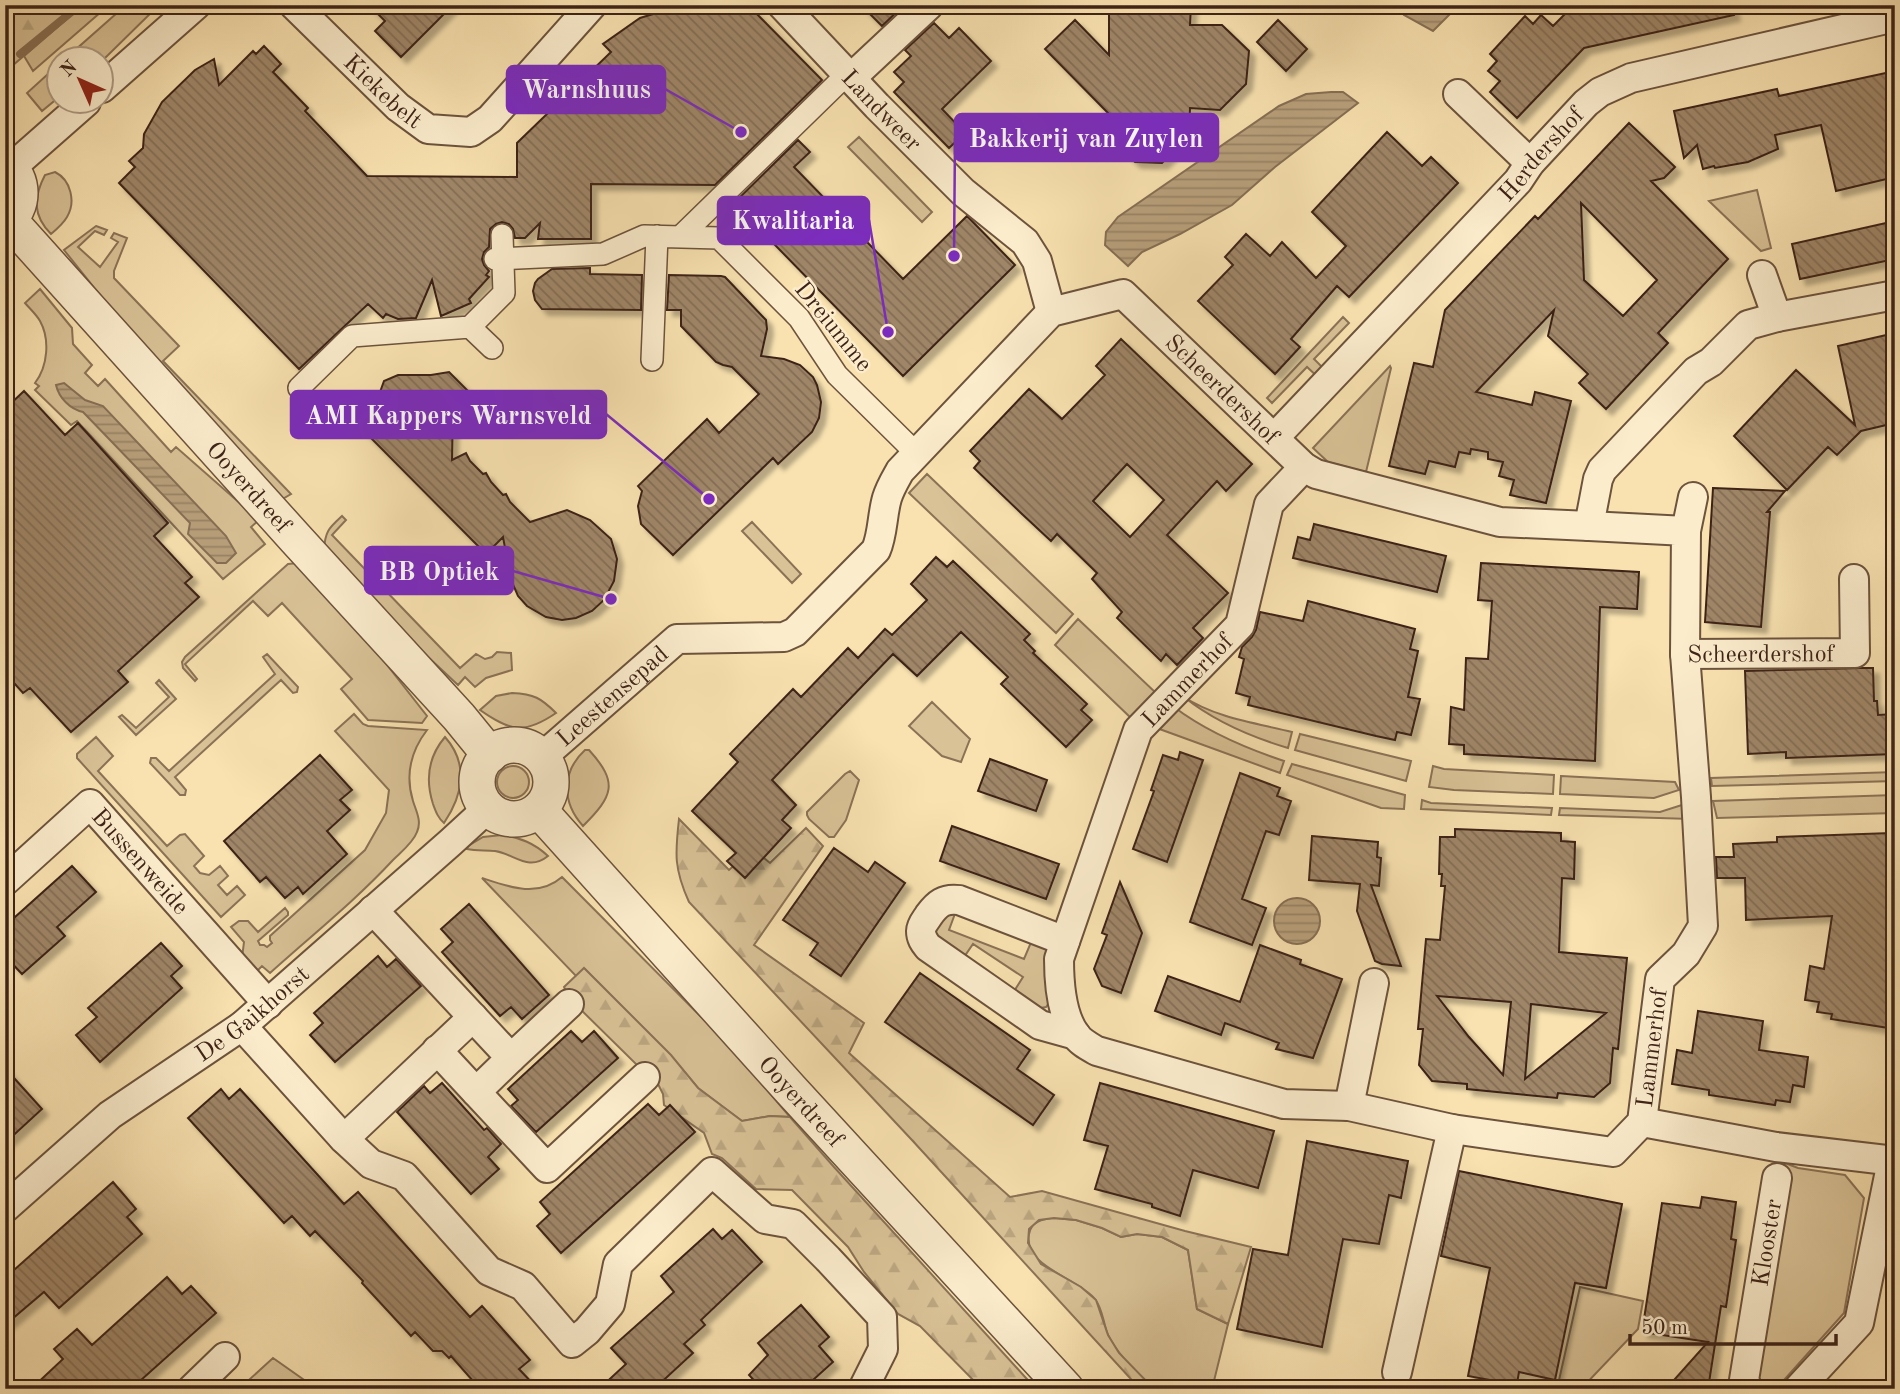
<svg xmlns="http://www.w3.org/2000/svg" width="1900" height="1394" viewBox="0 0 1900 1394" font-family="'Old Standard TT',serif">
	<style>
		.green { fill: #d9c296; stroke: #8b7256; stroke-width: 2 }
		.forest { fill: url(#forest-firs); stroke: #8b7256; stroke-width: 2 }
		.water { fill: url(#water-rules); stroke: #876f54; stroke-width: 2 }
		.lines { fill: none; stroke-linecap: round; stroke-linejoin: round }
		.stream { stroke: #876f54; stroke-width: 8 }
		.building { fill: url(#building-back-hatch); stroke: #3d2317; stroke-width: 2; fill-rule: evenodd; filter: url(#shadow) }
		.pedestrian-casing { stroke: #6c533d; stroke-width: 24 }
		.minor-casing { stroke: #6c533d; stroke-width: 32 }
		.tertiary-casing { stroke: #6c533d; stroke-width: 38 }
		.pedestrian { stroke: #fbeccc; stroke-width: 21 }
		.minor { stroke: #fbeccc; stroke-width: 28 }
		.tertiary { stroke: #fbeccc; stroke-width: 35 }
		.labels { text-anchor: middle; stroke-width: 5; stroke-linejoin: round; paint-order: stroke }
		.street-label { font-size: 24px; fill: #3d2317; stroke: #fbeccc }
		.leader { fill: none; stroke: #7b2cbf; stroke-width: 2.5 }
		.callout-dot { fill: #7b2cbf; stroke: #fbeccc; stroke-width: 2.5 }
		.callout { fill: #7b2cbf; stroke: #7b2cbf; stroke-width: 2.5 }
		.callout-label { font-size: 26px; text-anchor: middle; font-weight: bold; fill: #fff }
	</style>
	<defs>
		<pattern id="forest-firs" width="22" height="20" patternUnits="userSpaceOnUse" patternTransform="scale(1.75)"><rect width="22" height="20" fill="#d9c296"/><path d="M5 1l3.5 6h-7zM16 11l3.5 6h-7z" fill="#bba681"/></pattern>
		<pattern id="water-rules" width="6" height="5" patternUnits="userSpaceOnUse" patternTransform="scale(1.75)"><rect width="6" height="5" fill="#b9a17c"/><path d="M0 2.5h6" fill="none" stroke="#988365"/></pattern>
		<pattern id="building-back-hatch" width="6" height="6" patternUnits="userSpaceOnUse" patternTransform="scale(1.75)"><rect width="6" height="6" fill="#9f8667"/><path d="M-1 5l2 2M0 0l6 6M5-1l2 2" fill="none" stroke="#836d54"/></pattern>
		<filter id="shadow"><feDropShadow dx="6" dy="6" stdDeviation="2" flood-color="#0004"/></filter>
	</defs>
	<rect width="100%" height="100%" fill="#f9e2b0"/>
	<filter id="stains"><feTurbulence type="fractalNoise" baseFrequency=".00286" numOctaves="4"/><feColorMatrix values="0 0 0 0 .2 0 0 0 0 .09 0 0 0 0 .02 0 0 0 .5 -.17"/></filter>
	<radialGradient id="worn" r=".72"><stop offset=".6" stop-color="#630" stop-opacity="0"/><stop offset="1" stop-color="#630" stop-opacity=".3"/></radialGradient>
	<path class="green" d="M83,5H109L33,71L24,56Z
		M126,5H159L102,61L65,59Z
		M59,64V97L42,111L27,93Z
		M859,137L932,212L922,222L848,147Z
		M55,172C71,180 76,202 67,217C63,224 57,229 51,234C33,216 33,198 45,175Z
		M1757,190L1771,248L1761,251L1709,201Z
		M96,226L107,230L104,235L95,231L78,247L100,267L118,242L111,238L114,233L127,238L114,271V278L179,346L163,361L291,494L279,501L152,360L64,250Z
		M40,289L72,328L73,344L92,365L85,373L98,386L105,379L171,452L176,447L259,520L251,527L265,544L223,579L77,421L71,425L35,390L39,386L35,383C48,366 50,339 40,321C36,314 30,309 25,303Z
		M1343,317L1349,323L1314,359L1327,372L1320,379L1307,367L1272,403L1267,398Z
		M1390,366L1391,368L1366,472L1328,462L1313,448Z
		M927,474L1073,614L1056,633L909,493Z
		M342,516L346,520L332,535L460,668L476,654L485,659L492,657L497,652L511,653L512,670L486,678L475,687L465,677L458,685L396,627L324,550C325,531 329,528 342,516Z
		M752,522L801,574L792,583L742,531Z
		M298,563L369,642L427,716L422,723L368,720L341,689L352,679L282,603L268,616L253,601L185,664L197,679L195,681L183,668L182,662L185,657L288,564Z
		M1078,619L1156,693L1132,719L1055,645Z
		M267,654L298,687L297,692L293,693L281,680L175,777L186,790L185,795H180L150,763L151,758H156L169,771L275,674L263,657Z
		M159,680L176,699L136,735L119,717L122,715L136,728L169,697L156,683Z
		M512,693C534,694 541,698 556,713C524,735 510,731 480,710L496,696Z
		M1184,697C1216,718 1256,723 1292,732L1288,748C1251,737 1214,721 1184,697Z
		M932,702L970,739L961,762L942,756L909,726Z
		M1174,707C1207,732 1245,748 1284,761L1280,773L1154,727Z
		M354,714L363,724L368,726L427,730C411,751 405,775 413,801C416,811 422,821 417,832C413,843 401,852 393,860C355,901 311,936 270,973L262,966L255,973L242,958L244,942L231,927L239,921H248L258,932L285,908L288,912V915L258,941L260,945H264L267,947L272,943L270,940V936L365,850L386,813L389,790L335,731Z
		M1300,734L1411,761L1406,781L1295,750Z
		M96,737L113,756L98,771L167,846L180,835L185,834L204,856L194,866L200,873L209,875L220,866L228,876L218,885L227,895L237,886L245,895L221,917L77,758V754Z
		M445,737C469,764 463,795 444,823C438,818 436,812 433,804C425,779 428,757 445,737Z
		M585,750H589C619,783 613,796 583,826C562,803 561,772 585,750Z
		M1292,764L1405,795L1404,809L1381,808L1287,775Z
		M1433,766L1444,769L1554,775L1553,794L1454,790L1429,787Z
		M497 782a16 16 0 1 1 32 0a16 16 0 1 1-32 0Z
		M850,771L859,780L846,820L834,837H829L809,819L807,815V812L845,774Z
		M1895,772V781L1712,786L1711,778Z
		M1561,776L1675,782L1679,790L1654,798L1560,794Z
		M1895,795V813L1717,818L1713,801Z
		M1422,800L1431,803L1552,808L1551,815L1421,809Z
		M1685,804L1691,819L1559,815L1560,808L1660,812Z
		M502,835C521,838 534,843 548,856C528,872 515,854 495,851C486,850 476,851 467,849L468,846L483,837Z
		M562,877L728,1044L790,1117L770,1116L742,1121L698,1088L670,1055L585,969L576,976L482,878C509,887 538,898 562,877Z
		M956,911L949,930L1024,959L1032,940L1046,948L1048,953L1049,1003L1046,1007L1035,1009L1013,993L1023,977L973,944L962,960L935,939V921Z
		M1785,1163L1798,1168L1845,1175L1864,1198L1844,1313L1776,1389H1766L1752,1370Z
		M1054,1218L1076,1220L1102,1228L1121,1237L1137,1234L1162,1237L1188,1250L1197,1309L1228,1324L1212,1389H1154C1137,1372 1118,1356 1108,1335C1103,1323 1103,1309 1095,1299C1078,1278 1023,1267 1029,1234C1031,1221 1043,1219 1054,1218Z
		M1580,1287L1643,1301L1638,1329L1581,1389H1557Z
		M273,1358L317,1389H239Z"/>
	<path class="forest" d="M5,5H83L5,72Z
		M679,819L729,870L753,849L770,863L806,828L823,846L754,945L864,1023L849,1053L1010,1197L1042,1191L1185,1231L1251,1247L1228,1324L1197,1309L1188,1250L1162,1237L1137,1234L1121,1237L1102,1228L1076,1220L1054,1218L1039,1220L1029,1229L1028,1243L1041,1264L1081,1287L1096,1300L1108,1335L1119,1353L1154,1389H1140L911,1139L689,902C674,869 675,854 679,819Z
		M584,968L671,1055L698,1088L742,1121L770,1116L790,1117L834,1167L1036,1389H982L920,1326L898,1314L864,1272L848,1247L792,1190L756,1189L722,1158L712,1154L704,1133L664,1105L663,1094L653,1074L638,1066L569,998L564,987Z"/>
	<path class="water" d="M1406,5H1459L1433,31L1404,15Z
		M1331,92H1343L1358,103L1275,167L1232,205L1180,234L1142,252L1128,266L1105,245L1106,232L1118,217L1279,106L1306,94Z
		M64,383L85,400L103,406L226,536L236,553L226,563H217L188,534L190,523L83,412C70,409 59,398 56,385Z
		M1274 921a23 23 0 1 1 46 0a23 23 0 1 1-46 0Z"/>
	<g class="lines">
		<path class="stream" d="M20,54L80,5"/>
	</g>
	<path class="building" d="M369,5H453L401,57L375,31L385,21Z
		M683,5H715L745,12L750,7L822,80L715,185L591,184V239H538L540,223L525,238H515L513,229L509,224L502,222L496,224L490,229L489,247L484,252L482,259L484,265L489,271L486,275L489,277L469,299L471,303L441,316L432,280L416,318L398,319L386,314L383,318L368,304L299,369L119,183L135,167L129,161L143,148L144,134L162,102L195,70L214,59L219,85L253,51L256,54L264,46L281,64L273,72L308,108L305,111L367,176L517,177V143L611,52L603,44L640,18Z
		M861,5H904L882,26Z
		M1109,5H1191L1190,25H1222L1249,51L1246,84L1220,110L1190,108L1189,136L1162,163L1135,162L1108,135V113L1045,49L1075,20L1109,55Z
		M1605,5H1732L1734,15L1584,48L1517,118L1490,92L1500,81L1488,71L1497,61L1490,54L1525,16L1533,24L1541,15L1553,26L1565,14Z
		M1278,20L1307,49L1286,71L1257,42Z
		M934,23L949,38L959,28L991,61L942,109L965,133L949,148L894,92L904,82L894,72L911,56L905,50Z
		M1895,71V177L1836,191L1821,125L1775,135L1778,149L1748,162L1715,168L1714,166L1703,169L1697,145L1684,158L1674,111L1777,89L1779,96Z
		M1629,123L1675,167L1664,178L1651,181L1728,259L1658,333L1668,343L1606,409L1579,383L1588,374L1548,336L1554,310L1476,392L1532,405L1535,392L1571,401L1546,503L1510,495L1514,480L1499,476L1503,462L1488,459V452L1471,449L1470,454L1459,452L1455,467L1429,461L1425,474L1389,466L1414,363L1433,367L1445,310L1535,216L1538,219ZM1581,203L1657,280L1623,316L1584,280Z
		M1387,132L1422,166L1431,157L1458,183L1349,297L1337,286L1291,339L1300,347L1275,374L1198,301L1233,265L1225,257L1246,234L1270,256L1282,242L1316,278L1346,246L1312,212Z
		M798,140L810,152L794,167L903,279L967,216L1015,265L903,376L734,203Z
		M1895,221V259L1800,279L1792,244Z
		M590,268V274L642,275L641,310L542,309L535,300L533,291L535,283L538,279L552,269Z
		M669,275L721,276L725,277L766,320L767,329L761,356L784,359L800,365L813,377L817,385L821,402L819,418L812,432L778,464L773,458L673,555L641,524L638,506L642,491L638,486L707,419L719,433L759,394L732,367L723,365L716,362L681,326V310H667Z
		M1895,333V423L1861,431L1837,455L1828,447L1787,490L1734,436L1796,370L1855,425L1838,346Z
		M1121,339L1252,464L1226,491L1217,481L1167,535L1228,593L1193,628L1203,638L1177,665L1166,654L1161,661L1117,618L1122,612L1092,579L1097,573L1057,534L1051,541L1022,514L974,468L980,461L970,451L1029,389L1062,419L1105,375L1096,366ZM1127,464L1164,500L1130,537L1093,501Z
		M449,372L468,391L453,406L452,460L466,453L470,461L483,474L486,473L491,482L503,495L506,494L510,502L530,522L567,510L590,520L611,539L617,559L614,581L604,600L592,611L576,618L562,620L546,617L527,606L518,596L511,580L503,537L486,554L364,431L378,417L379,395L384,381L398,375H431Z
		M24,391L65,435L78,423L168,523L154,536L192,577L185,583L199,597L118,671L128,682L71,732L30,688L23,693L5,673V409Z
		M1713,488L1785,491L1767,512H1770L1761,627L1705,622Z
		M1314,524L1446,556L1437,592L1293,558L1298,537L1310,540Z
		M936,557L947,567L953,561L1030,634L1024,640L1035,651L1033,653L1087,704L1081,710L1092,720L1066,747L1001,684L1008,677L961,632L917,676L893,654L772,780L796,805L782,820L791,828L745,878L727,861L736,853L692,811L738,762L730,754L793,689L801,697L848,648L858,658L885,629L892,635L927,600L911,584Z
		M1481,563L1639,572L1637,609L1600,607L1595,761L1464,754V745L1449,744L1451,707L1464,710L1466,658L1488,659L1492,601L1478,600Z
		M1308,601L1415,629L1410,649L1418,651L1408,697L1420,699L1411,735L1397,732L1395,740L1376,736L1248,705L1250,697L1236,693L1244,659L1239,657L1242,647L1252,637L1256,630L1260,612L1303,621Z
		M1861,668H1873L1874,701H1877L1878,715L1895,714V754L1786,758V752L1748,754L1745,671Z
		M1180,752L1203,760L1167,862L1133,849L1154,791L1151,790L1163,755L1178,760Z
		M320,755L352,790L340,800L350,810L327,831L347,854L303,894L298,887L285,898L266,877L260,882L224,841Z
		M990,759L1047,780L1036,811L978,791Z
		M1240,773L1280,788L1277,796L1291,801L1279,835L1266,831L1242,899L1266,908L1252,945L1190,922Z
		M952,826L1059,864L1046,899L940,861Z
		M1455,829L1561,833V841L1575,842L1574,879L1562,878L1559,952L1627,958L1618,1049L1613,1048L1610,1083L1594,1097L1558,1093L1557,1098L1467,1089V1084L1432,1081L1419,1065L1423,1029H1418L1426,939L1440,940L1445,886H1441L1442,874H1439L1440,837H1455ZM1437,996L1511,1002L1503,1075L1469,1037ZM1531,1004L1606,1013L1525,1079Z
		M1891,833L1892,838H1895V1029L1831,1019L1832,1014L1817,1012L1819,1002L1805,1000L1810,966L1824,969L1832,916L1746,920L1745,878H1717L1716,857H1734L1733,844L1777,842V837Z
		M1312,836L1378,842L1377,857L1381,858L1379,886L1371,885L1401,966L1382,964L1375,961L1357,911L1360,884L1309,880Z
		M834,848L868,872L875,862L905,883L841,976L810,955L818,943L783,920Z
		M72,866L96,892L57,927L65,936L22,974L5,956V926Z
		M1120,882L1142,933L1121,993L1102,986L1094,969L1107,935L1102,933Z
		M469,904L549,995L522,1019L511,1007L500,1016L442,952L453,942L441,929Z
		M161,943L182,966L171,976L182,988L100,1062L76,1035L97,1017L88,1008Z
		M1260,945L1301,960L1300,964L1342,979L1313,1058L1276,1049L1279,1043L1225,1023L1221,1035L1155,1011L1168,976L1240,1002Z
		M378,956L387,967L396,959L421,986L335,1062L310,1035L323,1023L314,1013Z
		M920,973L1030,1050L1017,1069L1054,1095L1033,1125L885,1022Z
		M1698,1011L1763,1021L1759,1050L1808,1057L1804,1087L1793,1085L1790,1102L1776,1100L1775,1105L1709,1095V1090L1672,1084L1677,1050L1692,1053Z
		M571,1031L582,1042L594,1031L618,1058L536,1132L511,1106L518,1100L508,1089Z
		M5,1068L42,1109L5,1143Z
		M442,1083L484,1130L487,1128L501,1144L488,1157L499,1169L471,1194L397,1112L424,1086L430,1093Z
		M1100,1083L1274,1131L1258,1188L1193,1170L1180,1216L1152,1207V1204L1095,1189L1108,1146L1084,1140Z
		M221,1089L229,1099L240,1089L344,1204L358,1192L470,1317L482,1306L530,1360L519,1369L538,1389H480L451,1356L449,1358L442,1351H433L415,1332L411,1336L362,1283L363,1281L315,1231L310,1236L292,1216L284,1223L188,1118Z
		M648,1104L659,1115L670,1105L695,1132L561,1253L537,1226L550,1214L540,1202Z
		M1307,1141L1408,1161L1401,1198L1389,1195L1379,1244L1343,1239L1322,1347L1237,1329L1253,1249L1288,1255Z
		M1459,1171L1622,1204L1606,1288L1575,1283L1555,1380L1519,1372L1516,1389H1488L1490,1380L1468,1376L1490,1268L1441,1256Z
		M113,1182L136,1209L127,1217L142,1234L59,1308L44,1292L5,1325V1278Z
		M1702,1197L1736,1202L1731,1239L1736,1240L1726,1307L1721,1306L1708,1389H1666L1708,1342L1642,1332L1662,1203L1700,1208Z
		M713,1229L722,1239L732,1230L762,1262L701,1320L705,1325L684,1344L693,1353L654,1389H599L626,1364L611,1348L674,1292L661,1276Z
		M167,1277L182,1294L191,1286L216,1313L131,1389H31L63,1359L54,1349L77,1329L92,1345Z
		M801,1305L829,1337L819,1346L833,1362L803,1389H762L749,1375L768,1355L758,1343Z"/>
	<g class="lines">
		<defs>
			<path id="pedestrian" d="M681,236L839,82L851,78
				M495,259L603,254L644,236L719,238L799,318L837,375L916,453
				M470,327L492,348
				M652,360L657,236
				M299,388L352,336L470,327L504,293L502,235"/>
			<g id="minor">
				<path id="s1" d="M294,5L398,107L428,129L471,132L490,119L592,5"/>
				<path id="s2" d="M782,5L877,106L963,192L1025,242L1037,261L1051,312"/>
				<path d="M851,78L929,5"/>
				<path d="M102,88L196,5"/>
				<path d="M1458,94L1530,163"/>
				<path d="M11,168L86,102"/>
				<path d="M1762,275L1777,317"/>
				<path id="s3" d="M1274,438L1518,181L1530,163L1586,103L1600,92L1631,78L1895,17"/>
				<path id="s4" d="M1304,467L1269,504L1240,625L1138,730L1059,959C1059,983 1061,1014 1075,1034C1080,1042 1088,1046 1097,1051L1284,1104L1349,1106L1452,1129L1613,1152L1642,1122L1660,979L1686,954L1703,926L1696,797L1685,654"/>
				<path id="s5" d="M1589,526L1686,531L1685,654L1855,653L1854,579"/>
				<path d="M1686,531L1693,497"/>
				<path id="s6" d="M542,757L677,639L784,637L795,632L876,550C883,534 882,515 887,498C890,488 895,480 900,471L1051,312L1123,294L1304,467L1316,474L1500,522L1589,526L1598,479L1602,470L1696,371L1711,362L1748,325L1777,317L1895,295"/>
				<path id="s7" d="M5,881L90,804L268,1004"/>
				<path d="M373,910L511,1058L476,1092L437,1050"/>
				<path d="M1065,941L959,900C944,898 937,904 929,915C926,920 921,925 921,931C921,938 924,942 928,947L1040,1025L1076,1035"/>
				<path d="M242,1026L344,1139L371,1164L404,1176L489,1271L523,1286L572,1343L587,1331L610,1304L618,1264L712,1172L765,1219L793,1224L828,1259L882,1317L883,1349L863,1389"/>
				<path d="M511,1058L569,1004"/>
				<path d="M476,1092L547,1168L645,1077"/>
				<path d="M1349,1106L1374,983"/>
				<path d="M1642,1122L1776,1147L1895,1161"/>
				<path d="M344,1139L473,1017"/>
				<path id="s8" d="M5,1208L110,1115L242,1026L451,842L488,808"/>
				<path d="M1397,1372L1452,1129"/>
				<path d="M192,1389L225,1357"/>
				<path id="s9" d="M1748,1389L1744,1380L1777,1178"/>
				<path d="M1798,1389L1859,1323L1892,1161"/>
			</g>
			<g id="tertiary">
				<path d="M5,163C25,180 25,206 5,223"/>
				<path id="s10" d="M9,220L296,539L459,717L490,755"/>
				<circle cx="514" cy="782" r="37"/>
				<path id="s11" d="M539,810L791,1090L1066,1389"/>
			</g>
		</defs>
		<use href="#pedestrian" class="pedestrian-casing"/>
		<use href="#minor" class="minor-casing"/>
		<use href="#tertiary" class="tertiary-casing"/>
		<use href="#pedestrian" class="pedestrian"/>
		<use href="#minor" class="minor"/>
		<use href="#tertiary" class="tertiary"/>
	</g>
	<g class="labels">
		<g class="street-label">
			<text dy="8" stroke="none"><textPath href="#s1" startOffset="124">Kiekebelt</textPath></text>
			<text dy="8" stroke="none"><textPath href="#s2" startOffset="145">Landweer</textPath></text>
			<text dy="8" stroke="none"><textPath href="#s3" startOffset="390">Herdershof</textPath></text>
			<text transform="translate(834 326) rotate(51)" y="8">Dreiumme</text>
			<text dy="8" stroke="none"><textPath href="#s6" startOffset="928">Scheerdershof</textPath></text>
			<text dy="8" stroke="none"><textPath href="#s10" startOffset="359">Ooyerdreef</textPath></text>
			<text dy="8" stroke="none"><textPath href="#s5" startOffset="296">Scheerdershof</textPath></text>
			<text transform="translate(1187 680) rotate(-46)" y="8">Lammerhof</text>
			<text dy="8" stroke="none"><textPath href="#s6" startOffset="93">Leestensepad</textPath></text>
			<text dy="8" stroke="none"><textPath href="#s7" startOffset="191">Bussenweide</textPath></text>
			<text dy="8" stroke="none"><textPath href="#s8" startOffset="315">De Gaikhorst</textPath></text>
			<text dy="8" stroke="none"><textPath href="#s4" startOffset="1314">Lammerhof</textPath></text>
			<text dy="8" stroke="none"><textPath href="#s11" startOffset="392">Ooyerdreef</textPath></text>
			<text dy="8" stroke="none"><textPath href="#s9" startOffset="149">Klooster</textPath></text>
		</g>
	</g>
	<path class="leader" d="M741 132L665 89M954 256L955 138M888 332L869 220M709 499L606 414M611 599L513 571"/>
	<g class="callout-dot">
		<circle cx="741" cy="132" r="7"/>
		<circle cx="954" cy="256" r="7"/>
		<circle cx="888" cy="332" r="7"/>
		<circle cx="709" cy="499" r="7"/>
		<circle cx="611" cy="599" r="7"/>
	</g>
	<g class="callout">
		<rect x="507" y="66" width="158" height="47" rx="7"/>
		<rect x="955" y="114" width="263" height="47" rx="7"/>
		<rect x="718" y="197" width="151" height="47" rx="7"/>
		<rect x="291" y="391" width="315" height="47" rx="7"/>
		<rect x="365" y="547" width="148" height="47" rx="7"/>
	</g>
	<g class="callout-label">
		<text x="586" y="98">Warnshuus</text>
		<text x="1086" y="147">Bakkerij van Zuylen</text>
		<text x="793" y="229">Kwalitaria</text>
		<text x="448" y="424">AMI Kappers Warnsveld</text>
		<text x="439" y="580">BB Optiek</text>
	</g>
	<rect width="1900" height="1394" fill="none" stroke="#f9e2b0" stroke-width="28"/>
	<rect x="7" y="7" width="1886" height="1380" fill="none" stroke="#3d2317" stroke-width="3.5"/>
	<rect x="14" y="14" width="1872" height="1366" fill="none" stroke="#3d2317" stroke-width="2"/>
	<g transform="translate(80 80) rotate(315)"><circle r="33" fill="#fbeccc" stroke="#af9c84" stroke-width="2"/>
	<path d="M0-5L12 26L0 18L-12 26Z" fill="#8f2418"/>
	<text y="-10" font-size="19" font-weight="bold" text-anchor="middle" fill="#3d2317">N</text>
	</g>
	<path d="M1630 1334v10h206v-10" fill="none" stroke="#3d2317" stroke-width="3.5"/>
	<text x="1641" y="1334" font-size="21" fill="#3d2317" stroke="#fbeccc" stroke-width="5" paint-order="stroke">50 m</text>
	<rect width="100%" height="100%" filter="url(#stains)"/>
	<rect width="100%" height="100%" fill="url(#worn)"/>
</svg>
